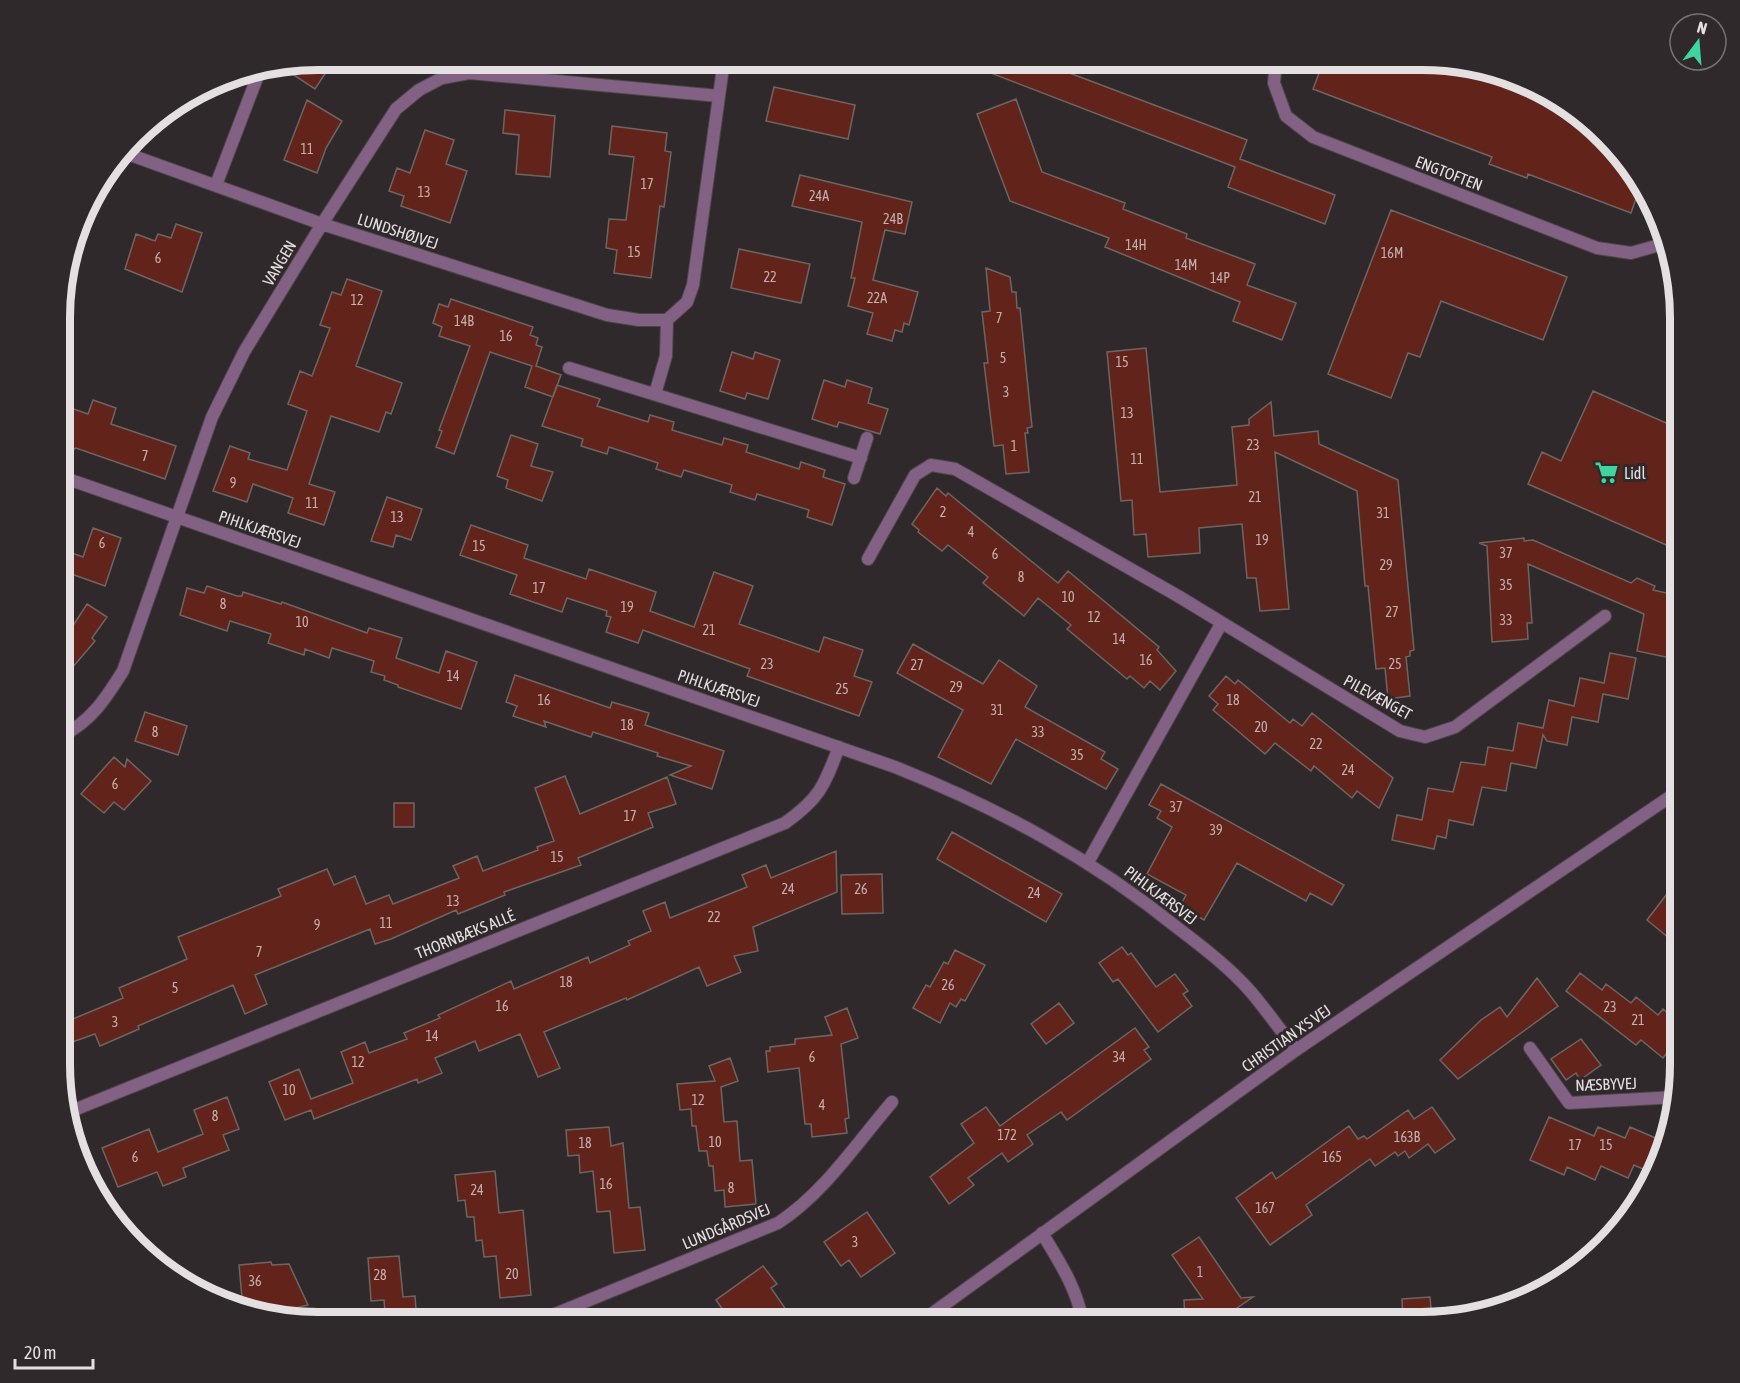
<svg xmlns="http://www.w3.org/2000/svg" width="1740" height="1383" viewBox="0 0 1740 1383" font-family="'Asap Condensed',sans-serif">
	<style>
		.building { fill: #62241a; stroke: #6e6563; stroke-width: 1.5 }
		.lines { fill: none; stroke-linecap: round; stroke-linejoin: round }
		.minor-casing { stroke: #4d4648; stroke-width: 14 }
		.tertiary-casing { stroke: #4d4648; stroke-width: 14 }
		.minor { stroke: #826185; stroke-width: 12 }
		.tertiary { stroke: #826185; stroke-width: 12 }
		.labels { text-anchor: middle; stroke-width: 6; stroke-linejoin: round; paint-order: stroke }
		.number-label { font-size: 14px; fill: #c4b0af }
		.street-label { font-size: 16px; fill: #e4dfe1; stroke: #30292b }
		.poi-label { font-size: 16px; fill: #e4dfe1; stroke: #30292b; text-anchor: start }
		.rim { fill: none; stroke: #e4dfe1; stroke-width: 8 }
	</style>
	<rect width="100%" height="100%" fill="#30292b"/>
	<path class="building" d="M334,60L315,89L280,66L319,60Z
		M957,60H1035L1247,140L1240,159L1335,195L1325,224L1228,187L1235,167Z
		M1324,60L1438,61L1520,80L1592,124L1640,187L1631,213L1528,174L1527,178L1489,164L1492,157L1313,89Z
		M774,87L855,105L848,139L766,121Z
		M1016,99L1042,172L1125,203L1123,209L1187,234L1186,238L1255,264L1247,285L1296,303L1282,340L1233,321L1240,302L1105,247L1109,238L1010,201L977,114Z
		M307,100L342,121L326,148L317,173L284,160Z
		M505,110L555,116L550,177L516,174L519,135L503,133Z
		M612,126L667,133L665,151L671,152L664,207L660,206L651,278L614,273L617,250L606,248L609,219L626,220L634,157L609,154Z
		M425,130L454,140L446,164L467,171L450,223L401,206L404,196L389,191L397,168L410,173Z
		M800,175L912,202L905,234L885,230L873,280L918,292L909,325L904,323L902,332L895,330L892,341L867,334L873,313L848,306L855,278H851L862,222L792,206Z
		M1391,210L1567,277L1543,340L1441,301L1420,357L1408,353L1391,398L1328,374Z
		M176,224L202,233L182,292L125,269L136,234L155,241L158,234L171,238Z
		M739,249L810,264L801,303L731,288Z
		M986,268L1010,277L1012,292H1016L1017,308H1020L1032,427L1027,428L1028,433H1025L1029,472L1006,474L1003,445L994,446L984,363H988L982,312L990,311Z
		M347,279L382,291L356,366L402,383L391,414L386,412L379,432L331,416L309,484L335,492L324,525L288,513L293,498L253,484L247,502L213,491L230,446L250,453L248,459L287,470L307,411L288,404L300,371L312,376L330,328L320,325L332,292L341,295Z
		M451,299L533,327L530,335L538,338L536,345L542,347L536,366L561,375L553,397L525,387L532,366L490,352L454,454L436,447L442,431L439,430L470,346L439,336L442,327L433,323L439,304L448,307Z
		M1146,348L1160,492L1237,485L1232,427L1249,425V419L1271,402L1274,436L1318,431L1319,444L1398,480L1414,650L1410,651V656L1406,657L1410,696L1388,699L1385,668L1376,669L1368,586H1365L1357,491L1275,452L1289,609L1260,611L1256,578H1247L1242,524L1199,528L1200,553L1148,557L1146,534L1134,535L1132,500L1121,501L1107,352Z
		M732,352L753,359L755,352L780,360L768,399L747,393L745,399L720,391Z
		M824,380L845,387L847,380L872,388L868,403L888,409L880,434L839,422L837,427L812,419Z
		M557,385L600,399L597,406L648,422L650,415L674,422L672,430L722,445L724,438L748,445L746,452L799,469L801,462L825,470L823,477L845,484L832,525L807,517L809,510L757,494L755,500L730,492L732,485L684,470L681,477L656,469L658,463L609,447L607,454L581,446L583,439L542,426Z
		M1593,391L1680,429V551L1528,484L1542,452L1561,461Z
		M93,400L116,408L111,424L176,446L165,479L76,448L62,455V405L88,414Z
		M511,435L538,444L531,466L553,472L542,501L506,488L508,480L497,476Z
		M937,488L946,496L948,493L1058,583L1068,571L1159,647L1157,650L1176,671L1160,690L1150,681L1144,688L1130,676L1127,679L1067,629L1071,625L1038,598L1024,616L983,583L988,577L948,545L942,551L918,532L919,530L912,524Z
		M387,497L422,509L411,540L396,535L393,547L371,541Z
		M471,525L528,545L524,558L586,579L589,569L656,592L650,611L694,627L714,572L753,586L739,624L819,652L824,637L863,650L854,676L872,682L859,716L747,676L750,669L643,630L638,643L606,632L611,617L606,616L607,611L567,598L562,612L510,594L517,575L460,555Z
		M93,528L121,538L105,586L63,571L69,552L83,557Z
		M1524,538V541L1533,540L1631,583L1637,578L1655,586L1653,590L1680,596V660L1637,651L1644,614L1528,564L1532,623H1527L1528,639L1492,642L1487,546L1479,543Z
		M207,586L237,596H242L243,592L281,604L282,602L367,633L369,628L402,638L396,658L439,673L446,651L477,662L461,709L398,687V685L384,680L385,676L371,672L374,661L332,648L329,658L305,649L304,655L268,643L271,634L230,621L227,631L180,615L187,588L204,593Z
		M87,604L107,617L92,638L95,641L61,681L62,613L74,624Z
		M913,644L983,684L999,660L1037,686L1025,707L1105,752L1101,759L1118,769L1106,789L1016,739L991,784L938,757L963,710L897,673Z
		M1610,653L1636,658L1628,699L1603,694L1598,722L1572,717L1567,745L1547,741L1543,735L1536,768L1511,763L1506,791L1482,787L1473,825L1449,820L1446,838L1437,836L1434,849L1392,840L1397,815L1422,820L1428,788L1453,792L1461,762L1485,765L1488,747L1513,751L1518,723L1543,728L1549,700L1574,706L1580,678L1604,683Z
		M515,675L610,708L612,702L649,713L645,725L724,751L712,789L670,775L691,766L657,756L658,753L593,732L591,737L544,721L546,727L513,716L517,706L506,702Z
		M1226,676L1235,684L1238,680L1290,723L1293,719L1302,726L1312,713L1393,778L1379,808L1357,791L1352,798L1314,766L1311,771L1275,743L1265,754L1213,710L1218,704L1209,696Z
		M145,712L187,726L178,755L135,741Z
		M114,757L125,767L127,759L151,781L124,810L114,802L104,813L81,794Z
		M565,776L580,814L667,777L676,804L648,813L653,827L578,858L581,865L504,892L505,895L458,914L456,910L391,939L375,944L370,929L255,975L267,1004L245,1014L233,985L138,1026L139,1029L100,1046L95,1034L61,1046V1024L123,998L119,988L187,959L178,937L281,896L278,889L327,869L334,885L355,876L366,904L389,895L393,904L459,878L453,866L477,856L483,871L538,850L537,847L554,841L535,788Z
		M1161,784L1344,885L1332,905L1310,893L1306,901L1237,863L1204,920L1180,906L1186,895L1147,874L1172,827L1157,818L1161,811L1149,805Z
		M394,803H414V827H394Z
		M952,832L1062,894L1046,922L937,859Z
		M836,851L837,892L753,927L758,951L734,956L741,972L707,986L699,967L627,1000L626,998L544,1032L560,1068L538,1077L520,1034L479,1051L475,1041L435,1058L442,1073L418,1083L417,1079L314,1119L311,1110L285,1120L269,1082L299,1069L311,1099L353,1083L341,1052L365,1042L369,1053L407,1039L404,1033L440,1018L438,1015L511,981L514,989L588,957L590,963L630,945L628,941L651,931L643,911L665,902L670,918L747,887L742,875L766,865L771,878Z
		M882,874L883,913L842,914L841,875Z
		M1680,877V927L1670,939L1647,920Z
		M1122,947L1128,955L1131,953L1156,987L1175,974L1188,991L1183,994L1192,1006L1158,1032L1118,979L1113,982L1099,963Z
		M955,950L985,965L965,1001L961,999L956,1007L950,1003L940,1023L913,1008L926,985L930,987L944,962L948,964Z
		M1580,973L1602,990L1606,984L1631,1003L1636,997L1658,1015L1663,1009L1679,1022V1037L1663,1058L1641,1040L1636,1045L1566,991Z
		M1537,978L1558,1006L1458,1079L1440,1060L1481,1020L1500,1007L1507,1017Z
		M1059,1003L1074,1023L1046,1044L1031,1024Z
		M847,1008L858,1038L841,1044L849,1118L845,1119L847,1133L812,1137L811,1124H805L799,1068L768,1072L766,1051H770V1047L795,1044V1039L832,1035L825,1017Z
		M1135,1028L1149,1047L1144,1050L1151,1059L1067,1120L1061,1112L1027,1135L1033,1144L1008,1162L1002,1153L968,1178L974,1185L949,1204L930,1177L974,1143L961,1124L986,1107L1000,1126Z
		M1581,1039L1601,1065L1580,1080L1576,1073L1566,1080L1551,1059Z
		M730,1058L738,1081L721,1087L724,1122L737,1121L740,1161L752,1160L756,1204L725,1207L724,1190L715,1191L713,1166H709L707,1151H699L696,1126H692L691,1109L680,1110L677,1084L715,1081L709,1066Z
		M227,1097L239,1129L223,1135L229,1150L183,1168L186,1177L163,1186L157,1172L118,1187L102,1148L149,1129L158,1152L203,1134L194,1110Z
		M1432,1107L1455,1139L1435,1153L1428,1144L1409,1158L1405,1151L1398,1156L1395,1152L1375,1166L1370,1159L1306,1205L1312,1215L1270,1245L1236,1198L1272,1172L1276,1179L1349,1126L1358,1139L1364,1136L1367,1139L1408,1110L1414,1119Z
		M1549,1117L1594,1136L1598,1127L1625,1138L1630,1127L1665,1142L1660,1163L1654,1174L1634,1165L1628,1178L1601,1166L1595,1180L1567,1167L1564,1175L1530,1160Z
		M609,1127L611,1146L623,1143L629,1208L640,1207L645,1250L614,1253L610,1211L597,1212L593,1171L580,1173L579,1155L568,1156L566,1130Z
		M495,1171L499,1213L523,1210L531,1295L500,1298L496,1256L484,1257L482,1240L476,1241L474,1217H467L465,1200L458,1201L455,1175Z
		M867,1212L895,1253L861,1277L849,1260L841,1266L824,1242Z
		M1199,1237L1241,1298L1253,1297L1218,1321L1217,1319L1185,1320L1184,1300L1203,1299L1172,1255Z
		M399,1256L403,1297L415,1296L417,1323H386L384,1300L371,1301L368,1258Z
		M271,1262L272,1265L289,1264L308,1305L288,1310L289,1319L243,1309L239,1265Z
		M763,1266L777,1284L771,1288L787,1311L771,1323H732L716,1300Z
		M1430,1297L1432,1321L1403,1323L1402,1299Z"/>
	<g class="lines">
		<defs>
			<path id="minor" d="M1276,60L1274,83L1286,116L1313,137L1597,248L1631,253L1663,244
				M125,153L322,224L607,315L639,320H667L687,302L693,285L724,60
				M216,185L260,70
				M569,368L861,458
				M655,394L666,356L667,320
				M62,477L895,767C1000,809 1091,858 1179,929C1204,948 1231,969 1251,992C1267,1011 1281,1031 1296,1050
				M854,478L867,438
				M868,559L915,475L931,465L955,469L1178,596L1400,731L1425,737L1455,727L1605,616
				M61,736C91,722 106,698 123,671L212,417L244,352L322,224L396,109L419,90L442,78L469,73L719,96
				M1088,862L1221,624
				M1530,1048L1569,1103L1676,1097
				M69,1112L785,823C820,798 824,786 839,747
				M1042,1233C1060,1263 1077,1288 1083,1323
				M533,1323L778,1223C824,1193 856,1144 892,1102"/>
			<path id="tertiary" d="M919,1323L1296,1050L1680,790"/>
		</defs>
		<use href="#minor" class="minor-casing"/>
		<use href="#tertiary" class="tertiary-casing"/>
		<use href="#minor" class="minor"/>
		<use href="#tertiary" class="tertiary"/>
	</g>
	<defs>
		<symbol id="supermarket-bare" viewBox="-9 -9 18 18"><path d="M-6-5.5h2.5l.6 2H6L4.5 2H-2.5L-4.4-4H-6ZM-1.5 3.2a1.3 1.3 0 1 0 .1 0ZM3 3.2a1.3 1.3 0 1 0 .1 0Z" fill="#40d4a1" stroke="#30292b" stroke-width="2.5" paint-order="stroke"/></symbol>
	</defs>
	<g fill-rule="evenodd">
		<use href="#supermarket-bare" x="1590" y="456" width="33" height="33"/>
	</g>
	<g class="labels">
		<g class="number-label">
			<text x="307" y="154">11</text>
			<text x="647" y="189">17</text>
			<text x="424" y="197">13</text>
			<text x="819" y="201">24A</text>
			<text x="893" y="224">24B</text>
			<text x="1136" y="250">14H</text>
			<text x="634" y="257">15</text>
			<text x="1392" y="258">16M</text>
			<text x="158" y="263">6</text>
			<text x="1186" y="270">14M</text>
			<text x="770" y="282">22</text>
			<text x="1220" y="283">14P</text>
			<text x="877" y="303">22A</text>
			<text x="357" y="305">12</text>
			<text x="999" y="323">7</text>
			<text x="464" y="326">14B</text>
			<text x="506" y="341">16</text>
			<text x="1003" y="363">5</text>
			<text x="1122" y="367">15</text>
			<text x="1006" y="397">3</text>
			<text x="1127" y="418">13</text>
			<text x="1253" y="450">23</text>
			<text x="1014" y="451">1</text>
			<text x="145" y="461">7</text>
			<text x="1137" y="464">11</text>
			<text x="233" y="488">9</text>
			<text x="1255" y="502">21</text>
			<text x="312" y="508">11</text>
			<text x="943" y="517">2</text>
			<text x="1383" y="518">31</text>
			<text x="397" y="522">13</text>
			<text x="971" y="537">4</text>
			<text x="1262" y="545">19</text>
			<text x="102" y="548">6</text>
			<text x="479" y="551">15</text>
			<text x="1506" y="558">37</text>
			<text x="995" y="559">6</text>
			<text x="1386" y="570">29</text>
			<text x="1021" y="582">8</text>
			<text x="1506" y="590">35</text>
			<text x="539" y="593">17</text>
			<text x="1068" y="602">10</text>
			<text x="223" y="609">8</text>
			<text x="627" y="612">19</text>
			<text x="1392" y="617">27</text>
			<text x="1094" y="622">12</text>
			<text x="1506" y="625">33</text>
			<text x="302" y="627">10</text>
			<text x="709" y="635">21</text>
			<text x="1119" y="644">14</text>
			<text x="1146" y="665">16</text>
			<text x="767" y="669">23</text>
			<text x="1395" y="669">25</text>
			<text x="917" y="670">27</text>
			<text x="453" y="681">14</text>
			<text x="956" y="692">29</text>
			<text x="842" y="694">25</text>
			<text x="544" y="705">16</text>
			<text x="1233" y="705">18</text>
			<text x="997" y="715">31</text>
			<text x="627" y="730">18</text>
			<text x="1261" y="732">20</text>
			<text x="155" y="737">8</text>
			<text x="1038" y="737">33</text>
			<text x="1316" y="749">22</text>
			<text x="1077" y="760">35</text>
			<text x="1348" y="775">24</text>
			<text x="115" y="789">6</text>
			<text x="1176" y="812">37</text>
			<text x="630" y="821">17</text>
			<text x="1216" y="835">39</text>
			<text x="557" y="862">15</text>
			<text x="788" y="894">24</text>
			<text x="861" y="894">26</text>
			<text x="1034" y="898">24</text>
			<text x="453" y="906">13</text>
			<text x="714" y="922">22</text>
			<text x="386" y="928">11</text>
			<text x="317" y="930">9</text>
			<text x="259" y="957">7</text>
			<text x="566" y="987">18</text>
			<text x="948" y="990">26</text>
			<text x="175" y="993">5</text>
			<text x="502" y="1011">16</text>
			<text x="1610" y="1012">23</text>
			<text x="1638" y="1025">21</text>
			<text x="115" y="1027">3</text>
			<text x="432" y="1041">14</text>
			<text x="812" y="1062">6</text>
			<text x="1119" y="1062">34</text>
			<text x="358" y="1067">12</text>
			<text x="289" y="1095">10</text>
			<text x="698" y="1105">12</text>
			<text x="822" y="1110">4</text>
			<text x="215" y="1121">8</text>
			<text x="1007" y="1140">172</text>
			<text x="1407" y="1142">163B</text>
			<text x="715" y="1147">10</text>
			<text x="585" y="1148">18</text>
			<text x="1575" y="1150">17</text>
			<text x="1606" y="1150">15</text>
			<text x="135" y="1162">6</text>
			<text x="1332" y="1162">165</text>
			<text x="606" y="1189">16</text>
			<text x="731" y="1193">8</text>
			<text x="477" y="1195">24</text>
			<text x="1265" y="1213">167</text>
			<text x="855" y="1247">3</text>
			<text x="1200" y="1277">1</text>
			<text x="512" y="1279">20</text>
			<text x="380" y="1280">28</text>
			<text x="255" y="1286">36</text>
		</g>
		<g class="street-label">
			<text transform="translate(1449 173) rotate(21)" y="6">ENGTOFTEN</text>
			<text transform="translate(398 231) rotate(18)" y="6">LUNDSHØJVEJ</text>
			<text transform="translate(279 263) rotate(-59)" y="6">VANGEN</text>
			<text transform="translate(260 529) rotate(19)" y="6">PIHLKJÆRSVEJ</text>
			<text transform="translate(719 688) rotate(19)" y="6">PIHLKJÆRSVEJ</text>
			<text transform="translate(1378 697) rotate(29)" y="6">PILEVÆNGET</text>
			<text transform="translate(1161 895) rotate(37)" y="6">PIHLKJÆRSVEJ</text>
			<text transform="translate(465 934) rotate(-22)" y="6">THORNBÆKS ALLÉ</text>
			<text transform="translate(1286 1038) rotate(-35)" y="6">CHRISTIAN X'S VEJ</text>
			<text transform="translate(1606 1084) rotate(-2)" y="6">NÆSBYVEJ</text>
			<text transform="translate(726 1226) rotate(-23)" y="6">LUNDGÅRDSVEJ</text>
		</g>
		<g class="poi-label">
			<text x="1624" y="479">Lidl</text>
		</g>
	</g>
	<path d="M0 0H1740V1383H0ZM318 70H1422A248 248 0 0 1 1670 318V1064A248 248 0 0 1 1422 1312H318A248 248 0 0 1 70 1064V318A248 248 0 0 1 318 70Z" fill="#30292b" fill-rule="evenodd"/>
	<path class="rim" d="M318 70H1422A248 248 0 0 1 1670 318V1064A248 248 0 0 1 1422 1312H318A248 248 0 0 1 70 1064V318A248 248 0 0 1 318 70Z"/>
	<g transform="translate(1698 42) rotate(16)"><circle r="28" fill="#30292b" stroke="#787274" stroke-width="1.5"/>
	<path d="M0-4.5L10 22L0 15L-10 22Z" fill="#40d4a1"/>
	<text y="-9" font-size="16" font-weight="bold" text-anchor="middle" fill="#e4dfe1">N</text>
	</g>
	<path d="M15 1359v9h78v-9" fill="none" stroke="#e4dfe1" stroke-width="3"/>
	<text x="24" y="1359" font-size="18" fill="#e4dfe1" stroke="#30292b" stroke-width="4.5" paint-order="stroke">20 m</text>
</svg>
